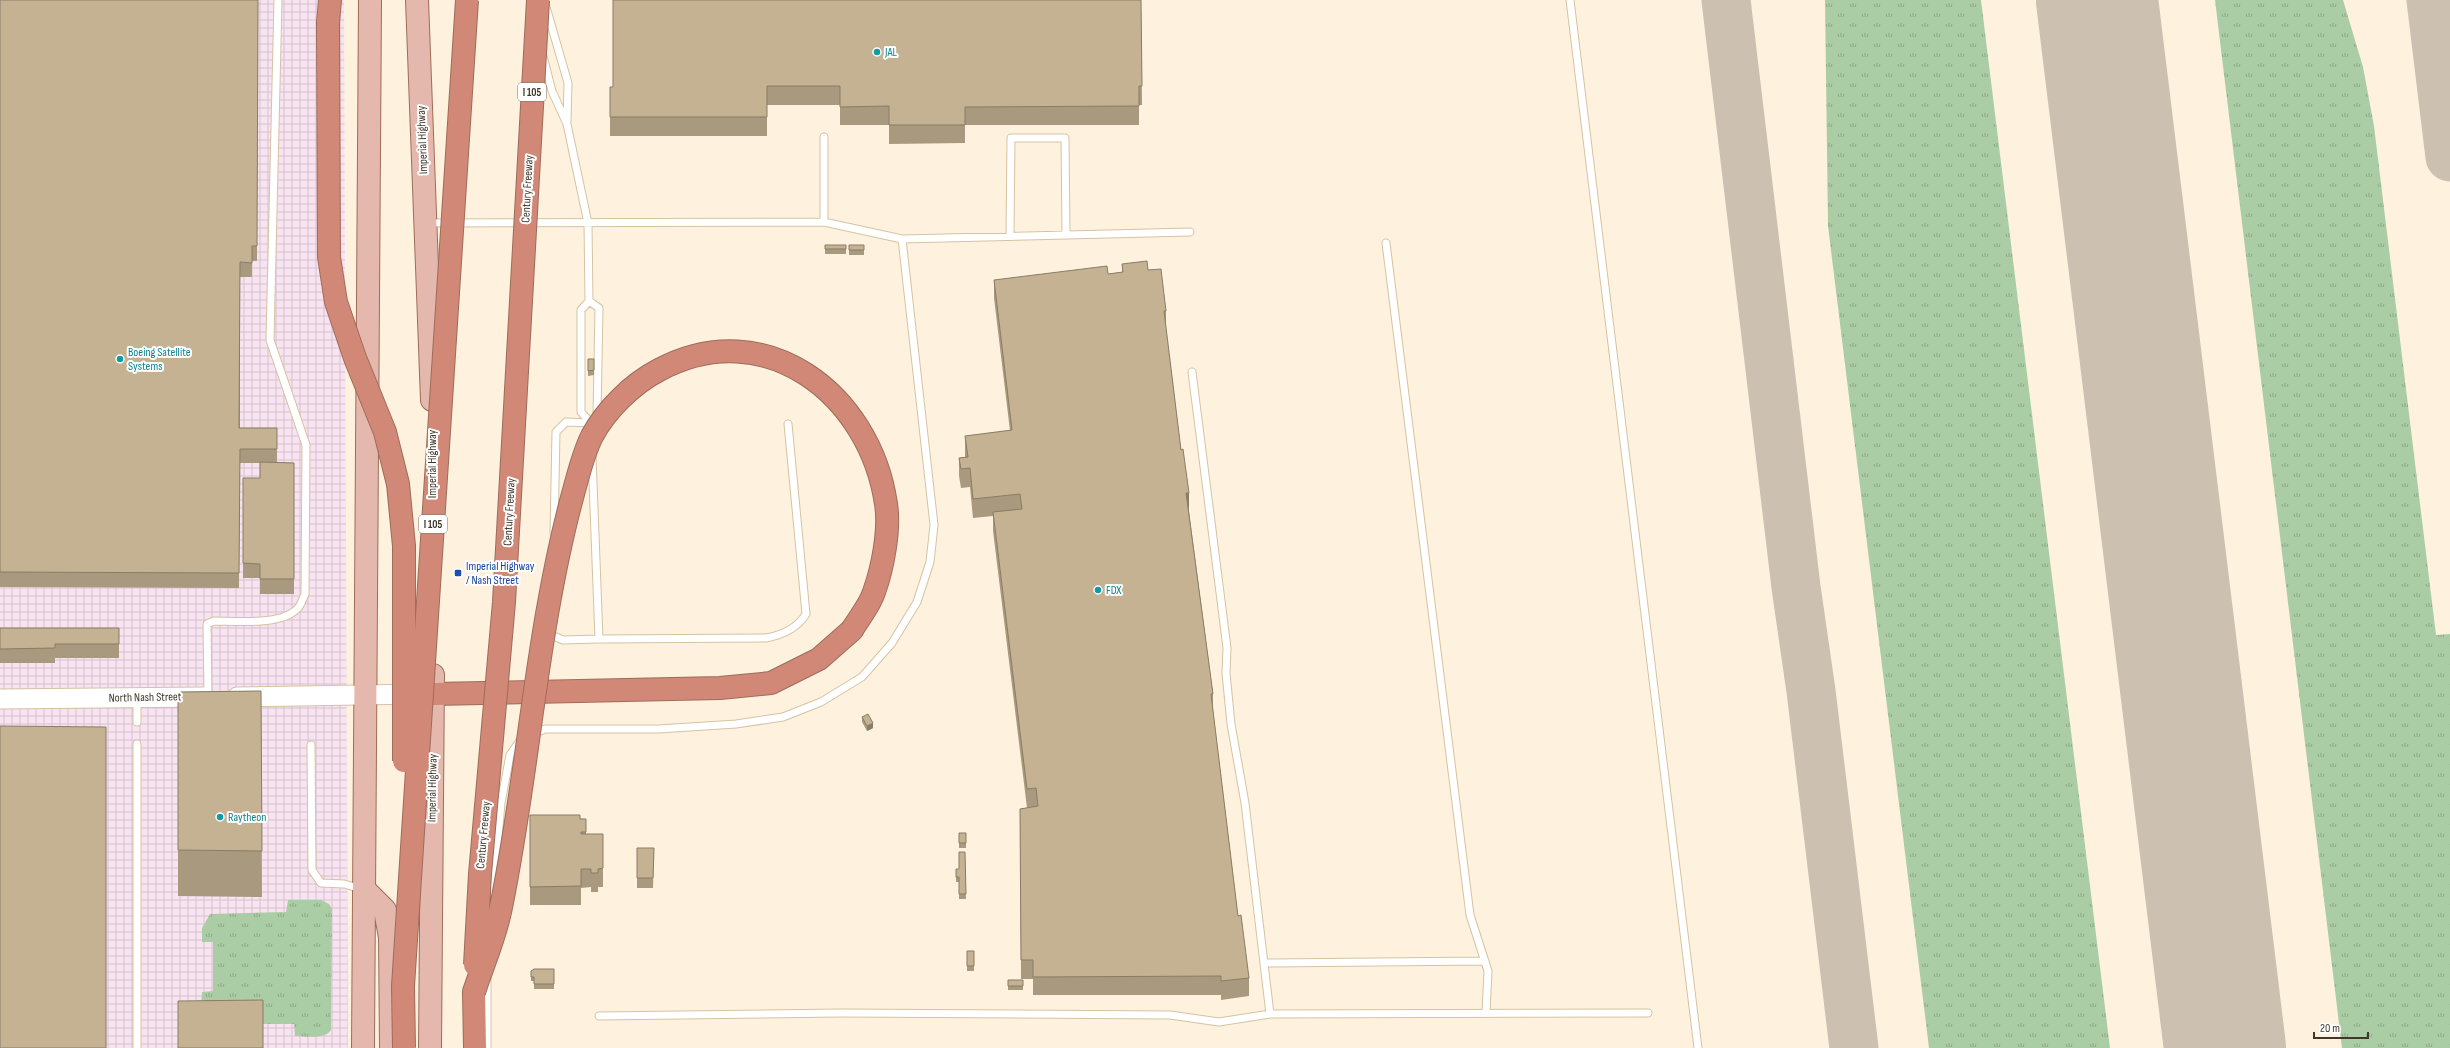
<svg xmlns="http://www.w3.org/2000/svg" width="2450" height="1048" viewBox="0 0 2450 1048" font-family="'Sofia Sans Condensed',sans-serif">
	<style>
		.industrial { fill: url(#industrial-grid) }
		.grass { fill: url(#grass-tufts) }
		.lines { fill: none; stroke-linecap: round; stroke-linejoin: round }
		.taxiway { stroke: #ccc0b0; stroke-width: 49 }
		.runway { stroke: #ccc0b0; stroke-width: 122 }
		.service-casing { stroke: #d5c3a2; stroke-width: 9 }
		.tertiary-casing { stroke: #d5c3a2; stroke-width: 21 }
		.primary-casing { stroke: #9e6c5b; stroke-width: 24 }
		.motorway-casing { stroke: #9e6c5b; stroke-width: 24 }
		.service { stroke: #fff; stroke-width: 7 }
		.tertiary { stroke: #fff; stroke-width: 19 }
		.primary { stroke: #e4b8ad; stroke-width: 22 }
		.motorway { stroke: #d28876; stroke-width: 22 }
		.motorway-bridge-casing { stroke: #9e6c5b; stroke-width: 24; stroke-linecap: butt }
		.motorway-bridge { stroke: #d28876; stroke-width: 22 }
		.wall { fill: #a9997e }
		.shaded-wall { fill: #897d66 }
		.building { fill: #c4b292; stroke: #897d66 }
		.culture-dot { fill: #0f9aa8; stroke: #fff; stroke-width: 1.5 }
		.transit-dot { fill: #1a4fb4; stroke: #fff; stroke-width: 1.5 }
		.labels { text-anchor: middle; stroke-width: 4; stroke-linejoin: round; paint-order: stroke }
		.shield { fill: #fff; stroke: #78736a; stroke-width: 1 }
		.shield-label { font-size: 11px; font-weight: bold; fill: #3e372a }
		.culture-label { font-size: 12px; fill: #0d838f; stroke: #fff; text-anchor: start }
		.street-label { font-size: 12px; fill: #3e372a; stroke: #fff }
		.transit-label { font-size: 12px; fill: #164399; stroke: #fff; text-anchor: start }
	</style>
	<defs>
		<pattern id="industrial-grid" width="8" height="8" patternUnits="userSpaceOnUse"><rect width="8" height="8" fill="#f8e3f1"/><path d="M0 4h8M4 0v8" fill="none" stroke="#d6c3cf"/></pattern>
		<pattern id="grass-tufts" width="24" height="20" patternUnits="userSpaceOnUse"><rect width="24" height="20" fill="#abcda5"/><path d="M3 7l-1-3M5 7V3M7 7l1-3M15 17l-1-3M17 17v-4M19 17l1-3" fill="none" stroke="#8da787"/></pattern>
	</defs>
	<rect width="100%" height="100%" fill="#fef2df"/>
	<path class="industrial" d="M0,0H344L348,1048H0Z"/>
	<path class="grass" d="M1825,0H1981L2110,1048H1929L1828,226Z
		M2215,0H2343L2363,67L2374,126L2436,635L2450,634V1048H2342Z
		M288,900H321L329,904L332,909L331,1030C324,1040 306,1036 295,1036L294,1024H209L201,1007L202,992L213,991V942H202V928L210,914L286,912Z"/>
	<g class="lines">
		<path class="taxiway" d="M1726,0L1796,587L1811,691L1854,1048
			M2431,0L2450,157"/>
		<path class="runway" d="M2097,0L2225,1048"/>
		<defs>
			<path id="service" d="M1570,0L1698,1048
				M546,7L568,83L567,121
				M543,56L552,91L567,124L588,223L589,301L581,310V412L591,423
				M824,222V137
				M428,223L824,222L902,239L1190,232
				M1010,236L1011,138H1065L1066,235
				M1386,243L1470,915L1488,971L1486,1013
				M589,301L599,308L597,415
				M1192,372L1227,648L1226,673L1231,724L1245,803L1270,1014L1648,1013
				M592,456L599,639L766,638C782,635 797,629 806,614L788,424
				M554,533L556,432L566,422L591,423
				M551,629V635L563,640L599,639
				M208,697L207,624L214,621C236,621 282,626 298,608C301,605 303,598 305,594L306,445L270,340L278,0
				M137,698V722
				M533,734L545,729H659L736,724L783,717L821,702L862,677L892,643L917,602L930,562L934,525L902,239
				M137,744V1048
				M311,745L312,870L321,883L344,884L362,889
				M493,898L501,803L510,755L521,739
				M1264,963L1485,961
				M599,1016L841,1013L1170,1015L1219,1022L1270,1014
				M487,1048V978"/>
			<path id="tertiary" d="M237,697L418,694
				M0,699L204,697"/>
			<path id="primary" d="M417,0L432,400
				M364,889L385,910L390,937L391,1048
				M363,1048L370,0
				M430,1048L433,675"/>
			<path id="motorway" d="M328,22L330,0
				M433,694L720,688L771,683L819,659L852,630
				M474,992L475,1048"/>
		</defs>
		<use href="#service" class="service-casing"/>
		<use href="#tertiary" class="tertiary-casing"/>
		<use href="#primary" class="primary-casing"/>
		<use href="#motorway" class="motorway-casing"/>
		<use href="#service" class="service"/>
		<use href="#tertiary" class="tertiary"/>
		<use href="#primary" class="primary"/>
		<use href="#motorway" class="motorway"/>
		<defs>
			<path id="motorway-bridge" d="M328,22L329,257L336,302L355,358L385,432L398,484L404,546V761
				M475,965L480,874L504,602L538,0
				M474,992C483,964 496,935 501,907C521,810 530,712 547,614C554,574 562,534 573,494C578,476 583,454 592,436C606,410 632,384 659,370C765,313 870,394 886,504C890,529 883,567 874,592C870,605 859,618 852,630
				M404,1048L403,986L467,0"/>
		</defs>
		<use href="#motorway-bridge" class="motorway-bridge-casing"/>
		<use href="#motorway-bridge" class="motorway-bridge"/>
	</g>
	<path class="wall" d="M0,0H258L257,261H252V277H240V428H277V462L294,463V594H260V578H243V478H260V463H240L239,588L0,587Z
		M1141,0L1142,105H1139V125H965V143L889,144V125H840V105H767V136H610V87H613Z
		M825,245H846V254H825Z
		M849,245H864V255H849Z
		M1122,264L1148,270L1166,311V330L1181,450L1213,694V711L1238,916L1249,978V996L1221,1000V995H1033V979H1021L1020,809L1027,808L993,531V516L973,518L970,487L961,488L959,476V458L965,457V436L1010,431L994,298V280L1108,274L1122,272Z
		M588,359H594V375L588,376Z
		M0,628H119V658H55V663H0Z
		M261,691L262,897L178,896V692Z
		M862,717L873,728L867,731L862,722Z
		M530,815L586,819V834H603V887H598V892H591V887L581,888V905H530Z
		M959,833H966V848H959Z
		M637,848H654L653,888H637Z
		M965,852L966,899H959V882H956V869H959Z
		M967,951L974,966V971H967Z
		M554,969V989H534V981H531V971Z
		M1008,980H1023V990H1008Z"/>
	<path class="shaded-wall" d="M1186,493H1189V512Z
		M873,723V728L867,731V726Z"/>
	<path class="building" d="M0,0H258L257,246H252V263L240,262L239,428H277V449H240L239,573L0,572Z
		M613,0H1141L1142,86H1139V106L965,107V125H889V106L840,107V86H767V117H610V87H613Z
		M825,245H846V249H825Z
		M849,245H864V250H849Z
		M1147,261L1148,270L1161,269L1166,311H1164L1181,450L1183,449L1189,493H1186L1213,694H1211L1238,916L1241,915L1249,978L1221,981V976L1033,977V960H1021L1020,809L1038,806L1036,788L1027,789L993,512L1022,509L1020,494L973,499L970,468L961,469L959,458L968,457L965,436L1012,430L994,280L1107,266L1108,274L1123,272L1122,264Z
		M588,359H594V370L588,371Z
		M260,462L294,463V579H260V564L243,563V478H260Z
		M0,628H119V644H55V648L0,649Z
		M261,691L262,851L178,850V692Z
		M868,714L873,723L867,726L862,717Z
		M0,726L106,727V1048H0Z
		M530,815H580V819H586V832H581V834H603V868L598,869V873H591V869H581V886L530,887Z
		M959,833H966V843H959Z
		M637,848H654L653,878H637Z
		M959,852H965L966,894H959V877H956V869H959Z
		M967,951H974V966H967Z
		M534,969H554V984H534V977H531V971Z
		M1008,980H1023V986H1008Z
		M263,1000V1048H178V1001Z"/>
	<g class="culture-dot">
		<circle cx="877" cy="52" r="4"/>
		<circle cx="120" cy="359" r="4"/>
		<circle cx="1098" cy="590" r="4"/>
		<circle cx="220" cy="817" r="4"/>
	</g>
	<rect class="transit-dot" x="454" y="569" width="8" height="8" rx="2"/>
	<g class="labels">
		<g class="shield">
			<rect x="518" y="83" width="28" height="18" rx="3"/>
			<rect x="419" y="515" width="28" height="18" rx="3"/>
		</g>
		<g class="shield-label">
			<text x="532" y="96">I 105</text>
			<text x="433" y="528">I 105</text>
		</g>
		<g class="culture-label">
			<text x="885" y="56">JAL</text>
			<text x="128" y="356">Boeing Satellite<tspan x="128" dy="14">Systems</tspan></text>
			<text x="1106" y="594">FDX</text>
			<text x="228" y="821">Raytheon</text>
		</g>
		<g class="street-label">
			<text transform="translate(422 140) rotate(-92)" y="4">Imperial Highway</text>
			<text transform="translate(527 189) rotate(-87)" y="4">Century Freeway</text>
			<text transform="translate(432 464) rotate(-90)" y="4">Imperial Highway</text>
			<text transform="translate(509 512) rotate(-87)" y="4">Century Freeway</text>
			<text transform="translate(145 697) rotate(-1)" y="4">North Nash Street</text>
			<text transform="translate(432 788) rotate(-89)" y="4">Imperial Highway</text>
			<text transform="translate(483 835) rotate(-85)" y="4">Century Freeway</text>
		</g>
		<g class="transit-label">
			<text x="466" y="570">Imperial Highway<tspan x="466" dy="14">/ Nash Street</tspan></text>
		</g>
	</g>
	<path d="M2314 1032v6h54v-6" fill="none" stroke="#3e372a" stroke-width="2"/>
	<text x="2320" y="1032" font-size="12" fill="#3e372a" stroke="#ffffff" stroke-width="3" paint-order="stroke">20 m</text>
</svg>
